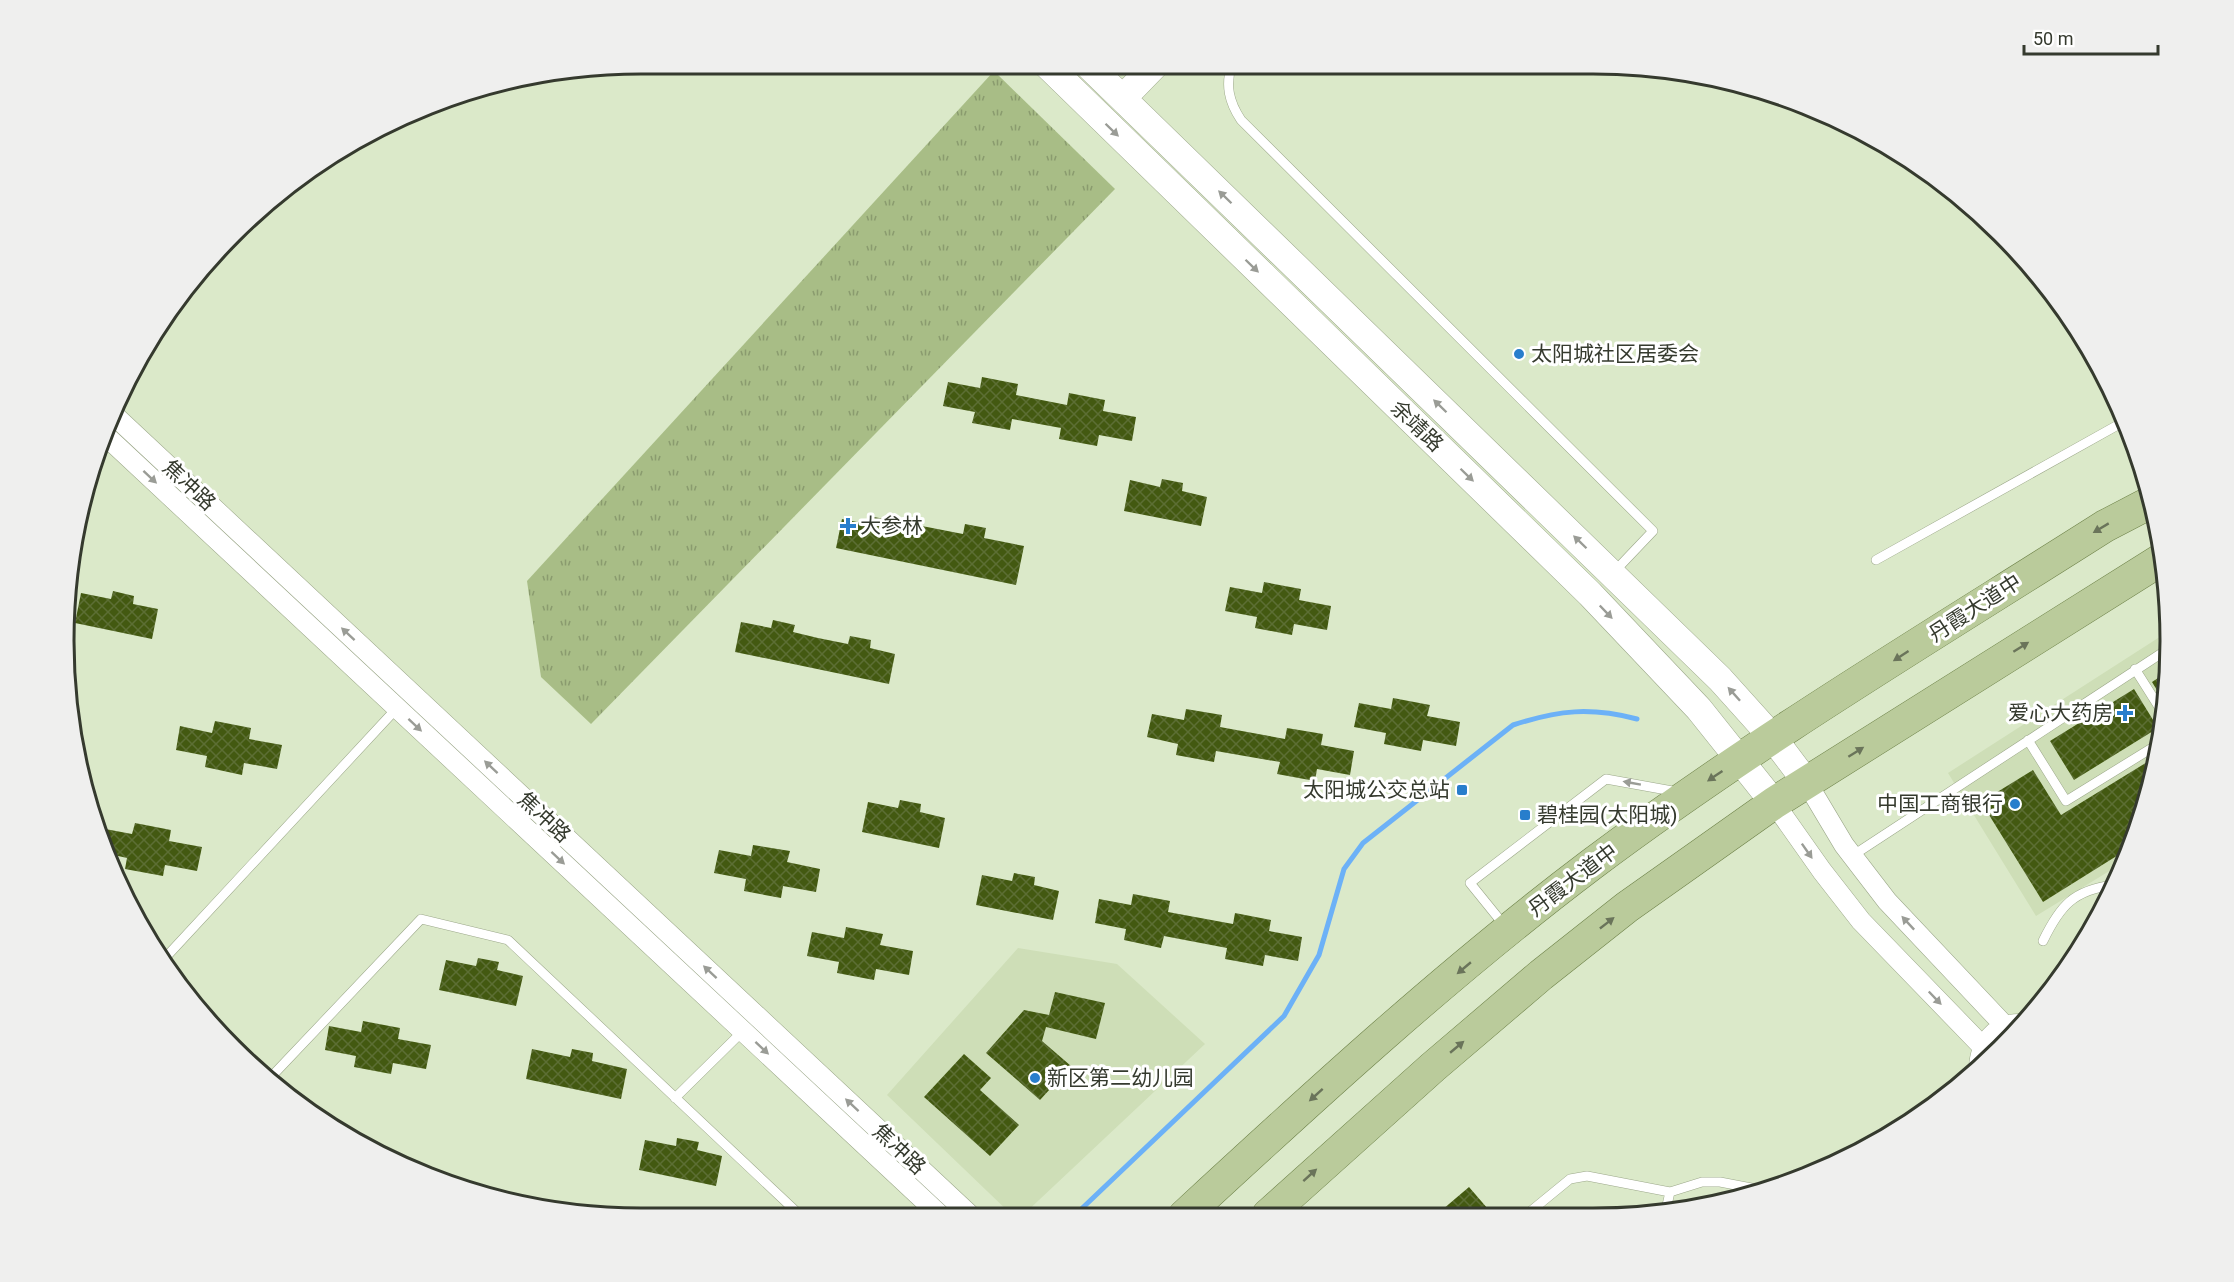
<svg xmlns="http://www.w3.org/2000/svg" width="2234" height="1282" viewBox="0 0 2234 1282" font-family="Roboto,'Noto Sans SC',sans-serif">
	<style>
		.built { fill: #cedeb7 }
		.grass { fill: url(#grass-tufts) }
		.lines { fill: none; stroke-linecap: round; stroke-linejoin: round }
		.stream { stroke: #6cb1f7; stroke-width: 5 }
		.building { fill: url(#building-cross-hatch) }
		.service-casing { stroke: #9ca88a; stroke-width: 10 }
		.minor-casing { stroke: #9ca88a; stroke-width: 21 }
		.secondary-casing { stroke: #9ca88a; stroke-width: 28 }
		.primary-casing { stroke: #6e8249; stroke-width: 33 }
		.service { stroke: #fff; stroke-width: 9 }
		.minor { stroke: #fff; stroke-width: 20 }
		.secondary { stroke: #fff; stroke-width: 27 }
		.primary { stroke: #bacb9b; stroke-width: 32 }
		.oneway { fill: #9a9c96 }
		.oneway2 { fill: #6a745a }
		.poi-dot { fill: #287ecc; stroke: #fff; stroke-width: 2 }
		.labels { text-anchor: middle; stroke-width: 6; stroke-linejoin: round; paint-order: stroke }
		.poi-label { font-size: 21px; fill: #353a2e; stroke: #fff; text-anchor: start }
		.street-label { font-size: 21px; fill: #353a2e; stroke: #fff }
		.rim { fill: none; stroke: #353a2e; stroke-width: 3 }
	</style>
	<defs>
		<pattern id="grass-tufts" width="24" height="20" patternUnits="userSpaceOnUse" patternTransform="scale(1.5)"><rect width="24" height="20" fill="#a8bd86"/><path d="M3 7l-1-3M5 7V3M7 7l1-3M15 17l-1-3M17 17v-4M19 17l1-3" fill="none" stroke="#8a9b6e"/></pattern>
		<pattern id="building-cross-hatch" width="8" height="8" patternUnits="userSpaceOnUse" patternTransform="scale(1.5)"><rect width="8" height="8" fill="#435911"/><path d="M0 0l8 8M0 8l8-8" fill="none" stroke="#5c6e34"/></pattern>
	</defs>
	<rect width="100%" height="100%" fill="#dbe9c9"/>
	<path class="built" d="M2169,631L2166,717L2140,827L2124,862L2036,916L1948,773Z
		M1018,948L1117,964L1205,1044L1022,1216H1013L887,1095Z"/>
	<path class="grass" d="M994,71L1115,189L591,724L541,677L527,581Z"/>
	<g class="lines">
		<path class="stream" d="M1074,1216L1284,1016L1319,955L1344,869L1363,843L1513,725C1559,710 1590,707 1637,719"/>
	</g>
	<path class="building" d="M982,377L1018,384L1016,395L1067,405L1069,393L1105,400L1103,411L1136,417L1132,441L1099,435L1097,446L1059,439L1061,428L1012,419L1010,430L972,423L975,412L943,406L948,382L980,388Z
		M1162,479L1183,483L1182,491L1207,497L1201,526L1124,511L1130,480L1160,487Z
		M874,517L895,521L894,529L920,534L922,526L963,534L965,524L986,528L984,538L1024,546L1016,585L836,548L842,519L872,525Z
		M1264,582L1301,589L1299,600L1331,606L1327,630L1294,624L1292,635L1255,628L1257,617L1225,611L1230,587L1262,593Z
		M113,591L134,596L133,604L158,609L152,639L75,623L81,593L111,599Z
		M773,620L795,625L793,632L818,638L848,644L850,636L871,640L870,648L895,654L889,684L735,652L741,622L771,628Z
		M2167,672L2166,705L2152,682Z
		M2134,689L2158,728L2074,780L2050,741Z
		M1393,698L1430,705L1427,716L1460,722L1456,746L1423,740L1421,751L1384,744L1386,733L1354,727L1359,703L1391,709Z
		M1186,709L1222,715L1220,727L1285,739L1287,728L1323,734L1321,745L1354,751L1350,775L1317,769L1315,781L1277,774L1280,762L1216,751L1214,762L1176,755L1178,744L1147,737L1152,714L1184,720Z
		M215,721L251,728L249,739L282,745L277,769L244,763L242,775L205,767L207,756L176,750L180,726L212,733Z
		M2157,756L2140,827L2131,847L2043,902L1981,802L2033,770L2061,815Z
		M900,800L921,804L920,812L945,818L939,848L862,832L868,802L898,808Z
		M135,823L171,830L169,841L202,847L197,871L165,865L163,876L125,869L127,858L105,853L100,828L132,834Z
		M753,845L790,851L787,862L820,869L816,892L783,886L781,898L744,891L746,879L714,873L719,850L751,856Z
		M1014,873L1035,877L1034,885L1059,891L1053,920L976,905L982,875L1012,881Z
		M1133,894L1170,901L1168,912L1233,924L1235,913L1271,920L1269,931L1302,937L1298,961L1265,955L1263,966L1225,959L1227,948L1164,936L1161,948L1124,940L1126,929L1095,923L1099,899L1131,905Z
		M846,927L883,934L880,945L913,951L909,975L876,969L874,980L837,973L839,962L807,956L812,932L844,938Z
		M478,958L499,962L497,970L523,976L516,1006L439,990L446,960L476,966Z
		M1055,992L1105,1003L1096,1039L1046,1027L1042,1041L1071,1066L1040,1100L986,1053L1024,1010L1049,1015Z
		M363,1021L400,1028L398,1039L431,1045L426,1069L393,1063L391,1074L354,1067L356,1056L325,1050L329,1026L361,1032Z
		M532,1049L570,1057L572,1049L593,1053L592,1061L627,1069L621,1099L526,1079Z
		M964,1054L991,1078L980,1090L1019,1125L990,1156L924,1097Z
		M677,1138L699,1142L697,1150L722,1156L716,1186L639,1170L645,1140L676,1146Z
		M1469,1187L1488,1209L1482,1215H1436Z"/>
	<g class="lines">
		<defs>
			<path id="service" d="M1232,64C1225,85 1229,102 1241,120L1653,531L1614,572
				M1876,560L2125,421
				M2135,669L2166,718
				M2028,740L2066,801L2160,743
				M1852,856L2168,649
				M1504,925L1470,883L1606,779L1678,792
				M2043,941C2060,906 2073,890 2114,885
				M166,957L397,708
				M272,1076L421,919L508,940L802,1217
				M675,1098L743,1031
				M1665,1214L1670,1192
				M1526,1215L1570,1179L1587,1176L1670,1192L1702,1182H1720L1767,1191"/>
			<path id="minor" d="M116,417L972,1217
				M107,437L942,1217
				M1807,783L1844,845L1887,901L2005,1026
				M1774,803L1822,871L1861,921L1983,1047
				M1979,1068C1980,1044 1995,1023 2021,1024"/>
			<path id="secondary" d="M1045,63L1590,594L1699,709L1774,803
				M1087,64L1720,679L1773,738L1807,783
				M1123,98L1156,64"/>
			<path id="primary" d="M1268,1215L1433,1067L1541,975L1627,907L1774,803L2162,559
				M1184,1216C1316,1094 1449,972 1592,864C1756,741 1932,636 2105,526L2153,501"/>
		</defs>
		<use href="#service" class="service-casing"/>
		<use href="#minor" class="minor-casing"/>
		<use href="#secondary" class="secondary-casing"/>
		<use href="#primary" class="primary-casing"/>
		<use href="#service" class="service"/>
		<use href="#minor" class="minor"/>
		<use href="#secondary" class="secondary"/>
		<use href="#primary" class="primary"/>
	</g>
	<defs><path id="oneway-solid" d="M-6-.8H1V-3.2L6.5 0L1 3.2V.8H-6Z" transform="scale(1.5)"/></defs>
	<g class="oneway">
		<use href="#oneway-solid" transform="translate(1112 130) rotate(44)"/>
		<use href="#oneway-solid" transform="translate(1225 197) rotate(-136)"/>
		<use href="#oneway-solid" transform="translate(1252 266) rotate(44)"/>
		<use href="#oneway-solid" transform="translate(1440 406) rotate(-136)"/>
		<use href="#oneway-solid" transform="translate(1467 475) rotate(44)"/>
		<use href="#oneway-solid" transform="translate(150 477) rotate(43)"/>
		<use href="#oneway-solid" transform="translate(1580 542) rotate(-136)"/>
		<use href="#oneway-solid" transform="translate(1606 612) rotate(46)"/>
		<use href="#oneway-solid" transform="translate(348 634) rotate(-137)"/>
		<use href="#oneway-solid" transform="translate(1734 694) rotate(-132)"/>
		<use href="#oneway-solid" transform="translate(415 725) rotate(43)"/>
		<use href="#oneway-solid" transform="translate(491 767) rotate(-137)"/>
		<use href="#oneway-solid" transform="translate(1632 783) rotate(-170)"/>
		<use href="#oneway-solid" transform="translate(1807 851) rotate(55)"/>
		<use href="#oneway-solid" transform="translate(558 858) rotate(43)"/>
		<use href="#oneway-solid" transform="translate(1908 923) rotate(-133)"/>
		<use href="#oneway-solid" transform="translate(710 972) rotate(-137)"/>
		<use href="#oneway-solid" transform="translate(1935 998) rotate(46)"/>
		<use href="#oneway-solid" transform="translate(762 1048) rotate(43)"/>
		<use href="#oneway-solid" transform="translate(852 1105) rotate(-137)"/>
	</g>
	<g class="oneway2">
		<use href="#oneway-solid" transform="translate(2101 528) rotate(149)"/>
		<use href="#oneway-solid" transform="translate(2021 647) rotate(-32)"/>
		<use href="#oneway-solid" transform="translate(1901 656) rotate(147)"/>
		<use href="#oneway-solid" transform="translate(1856 752) rotate(-32)"/>
		<use href="#oneway-solid" transform="translate(1715 776) rotate(146)"/>
		<use href="#oneway-solid" transform="translate(1607 923) rotate(-38)"/>
		<use href="#oneway-solid" transform="translate(1464 968) rotate(140)"/>
		<use href="#oneway-solid" transform="translate(1457 1047) rotate(-40)"/>
		<use href="#oneway-solid" transform="translate(1316 1095) rotate(138)"/>
		<use href="#oneway-solid" transform="translate(1310 1175) rotate(-42)"/>
	</g>
	<g class="poi-dot">
		<circle cx="1519" cy="354" r="6"/>
		<path d="M845 517h6v6h6v6h-6v6h-6v-6h-6v-6h6z"/>
		<path d="M2122 704h6v6h6v6h-6v6h-6v-6h-6v-6h6z"/>
		<rect x="1456" y="784" width="12" height="12" rx="3"/>
		<circle cx="2015" cy="804" r="6"/>
		<rect x="1519" y="809" width="12" height="12" rx="3"/>
		<circle cx="1035" cy="1078" r="6"/>
	</g>
	<g class="labels">
		<g class="poi-label">
			<text x="1531" y="361">太阳城社区居委会</text>
			<text x="860" y="533">大参林</text>
			<text x="2113" y="720" text-anchor="end">爱心大药房</text>
			<text x="1450" y="797" text-anchor="end">太阳城公交总站</text>
			<text x="2003" y="811" text-anchor="end">中国工商银行</text>
			<text x="1537" y="822">碧桂园(太阳城)</text>
			<text x="1047" y="1085">新区第二幼儿园</text>
		</g>
		<g class="street-label">
			<text transform="translate(1417 426) rotate(44)" y="7">余靖路</text>
			<text transform="translate(189 485) rotate(43)" y="7">焦冲路</text>
			<text transform="translate(1975 608) rotate(-33)" y="7">丹霞大道中</text>
			<text transform="translate(544 817) rotate(43)" y="7">焦冲路</text>
			<text transform="translate(1573 880) rotate(-37)" y="7">丹霞大道中</text>
			<text transform="translate(899 1149) rotate(43)" y="7">焦冲路</text>
		</g>
	</g>
	<path d="M0 0H2234V1282H0ZM641 74H1593A567 567 0 0 1 2160 641V641A567 567 0 0 1 1593 1208H641A567 567 0 0 1 74 641V641A567 567 0 0 1 641 74Z" fill="#efefee" fill-rule="evenodd"/>
	<path class="rim" d="M641 74H1593A567 567 0 0 1 2160 641V641A567 567 0 0 1 1593 1208H641A567 567 0 0 1 74 641V641A567 567 0 0 1 641 74Z"/>
	<path d="M2024 45v9h134v-9" fill="none" stroke="#353a2e" stroke-width="3"/>
	<text x="2033" y="45" font-size="18" fill="#353a2e" stroke="#ffffff" stroke-width="4.5" paint-order="stroke">50 m</text>
</svg>
